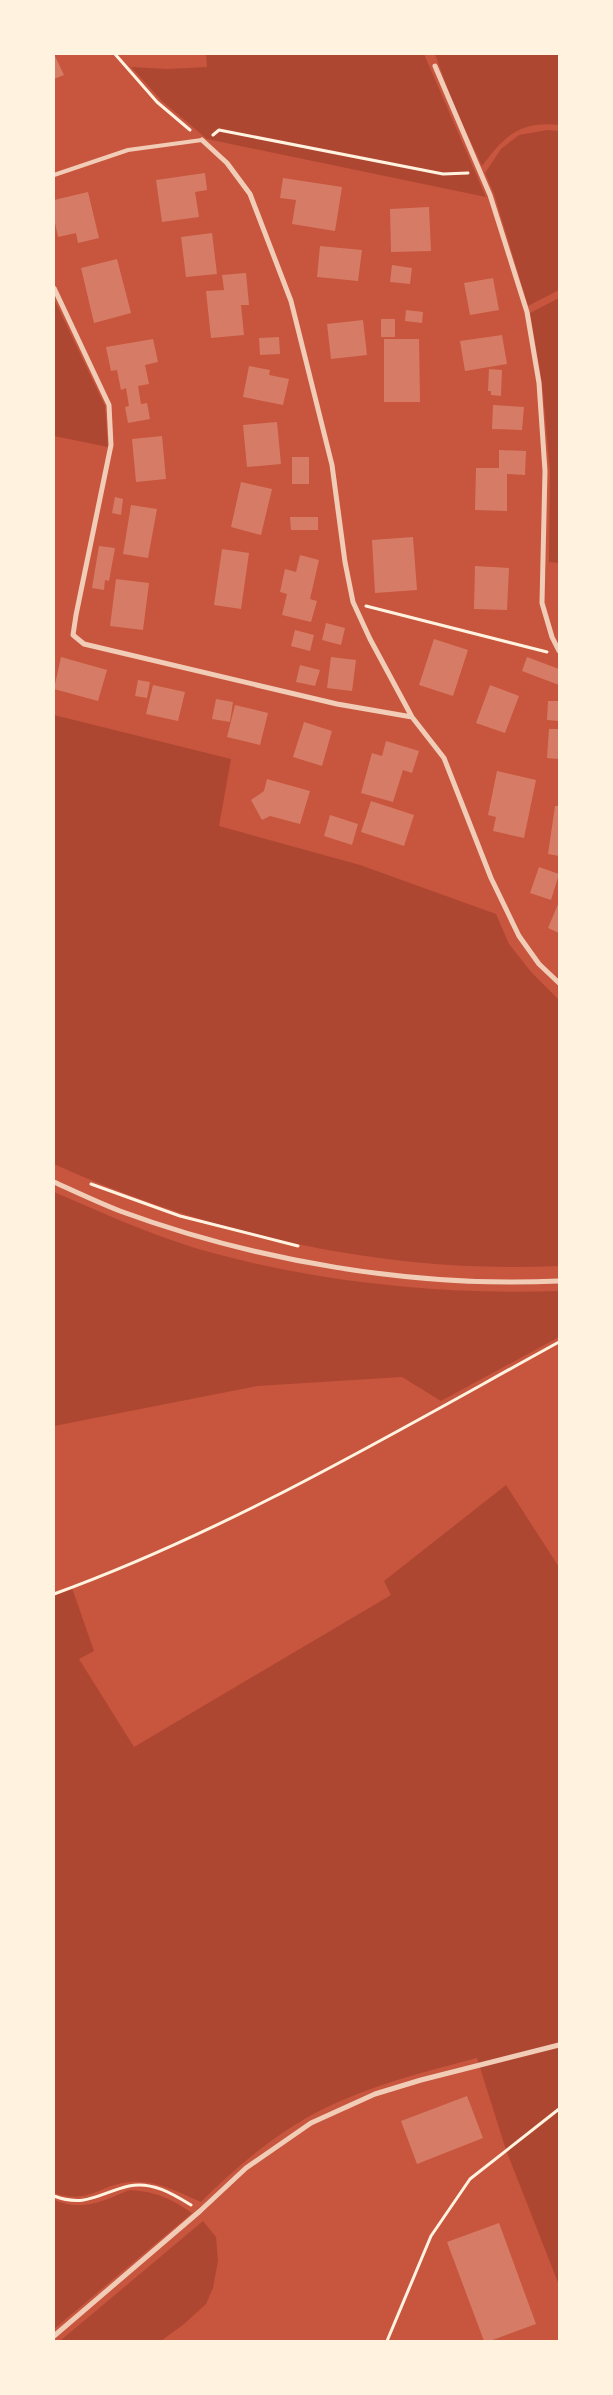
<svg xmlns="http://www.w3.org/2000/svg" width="613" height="2395" viewBox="0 0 613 2395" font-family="Jost,sans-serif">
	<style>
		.green { fill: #ae4732 }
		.building { fill: #d67c66 }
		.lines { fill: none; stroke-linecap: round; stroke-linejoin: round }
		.path { stroke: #fff3e0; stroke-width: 3 }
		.service { stroke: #f1ccb7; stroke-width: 4 }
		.minor { stroke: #f1ccb7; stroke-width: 5 }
	</style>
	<rect width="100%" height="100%" fill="#c8553d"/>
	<path class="green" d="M206,54H424L486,197L207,139L162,101L131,67L167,69L207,67Z
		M435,54H559V125C520,121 504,136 482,166L454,106Z
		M547,130L559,131V290L528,306L494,194L485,173L501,149L519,135Z
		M559,298V563L549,562L550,471L542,383L530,313Z
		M54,299L105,406L108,447L54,436Z
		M54,715L231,759L219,826L360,865L496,914L509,944L532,973L559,1000V1266C387,1274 210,1235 54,1164Z
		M54,1192C100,1212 147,1233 195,1248C312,1282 438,1295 559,1291V1337L441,1401L402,1377L257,1386L54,1426Z
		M506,1485L559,1567V2285L506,2150L477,2058C420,2073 360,2088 308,2117C268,2140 233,2170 201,2202C178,2192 157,2180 131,2182C100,2184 90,2205 54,2193V1596L72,1588L94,1651L79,1659L134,1747L391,1595L384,1581Z
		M130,2190C157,2192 170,2198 192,2213L54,2329V2200C83,2212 102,2201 130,2190Z
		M203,2221L216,2237L218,2261L213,2288L206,2304L184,2324L161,2341H60Z"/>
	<path class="building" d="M54,54L64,75L54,79Z
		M205,173L207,190L195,192L199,217L162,222L156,180Z
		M283,178L342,187L335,231L292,224L296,200L280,198Z
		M88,192L99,238L78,243L76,233L58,237L54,218V200Z
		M429,207L431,251L391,252L390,209Z
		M212,233L217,274L186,277L181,237Z
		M320,246L362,250L358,281L317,277Z
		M117,259L131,313L94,323L81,268Z
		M392,265L412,268L410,284L390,282Z
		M246,273L249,305H241L244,335L211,338L206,291L224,290L222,275Z
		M493,278L499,310L470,315L464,283Z
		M406,310L423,312L422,323L405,321Z
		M381,319H395V337H381Z
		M363,320L367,355L331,359L327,324Z
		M502,335L507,364L465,371L460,341Z
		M279,337L280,354L260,355L259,338Z
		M153,339L158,362L145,365L149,384L138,386L141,404L147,403L150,419L128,423L125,407L129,406L126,388L121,390L117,370L111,371L106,347Z
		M384,339H419L420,402H384Z
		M249,366L270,370L269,375L289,379L283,405L243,397Z
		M489,369L502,370L501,396L491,395V391H488Z
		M493,405L524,407L522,430L492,429Z
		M277,422L281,464L247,467L243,425Z
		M162,436L166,479L136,482L132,439Z
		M499,450L526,451L525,475L507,474V511L475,510L476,468H499Z
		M292,457H309V484H292Z
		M241,482L272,489L261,535L231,527Z
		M115,497L123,499L121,515L112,513Z
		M131,505L157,509L148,558L123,554Z
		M290,517H318V530H291Z
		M413,537L417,590L375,593L372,540Z
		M99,546L115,548L109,581L105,580L104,590L92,588Z
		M222,549L249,553L241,609L214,605Z
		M300,555L319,560L310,599L317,601L311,622L282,615L287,594L280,592L285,569L296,572Z
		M475,566L509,568L507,610L474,609Z
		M116,579L149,583L143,630L110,626Z
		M326,623L345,628L341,645L322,640Z
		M295,630L314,635L310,651L291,646Z
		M434,639L468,650L453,696L419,685Z
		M61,657L107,670L98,701L54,689Z
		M331,657L356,660L352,691L327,688Z
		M527,657L559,669V685L522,671Z
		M300,665L320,670L315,686L296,682Z
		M138,680L150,682L147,698L135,696Z
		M153,685L185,692L178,721L146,714Z
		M490,685L519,696L505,733L476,723Z
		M216,699L233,702L230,722L212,719Z
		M548,701H559V721L547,720Z
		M235,705L268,713L260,745L227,737Z
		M304,722L332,731L322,766L293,757Z
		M549,729H559V759L547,758Z
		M386,741L419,751L412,773L403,770L393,802L361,793L372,753L382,756Z
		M497,771L536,780L524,838L493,831L496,817L488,815Z
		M267,779L310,791L300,824L270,816L262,820L251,800L264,791Z
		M371,801L414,815L404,846L361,832Z
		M555,806H559V856L548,854Z
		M330,815L358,824L352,845L324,836Z
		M539,867L559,874L551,900L530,893Z
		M559,902V933L548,928Z
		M467,2096L483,2138L417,2164L401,2121Z
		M499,2223L536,2324L490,2341H484L447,2242Z"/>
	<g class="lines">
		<path class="path" d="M115,54L157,102L190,130
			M213,135L219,130L443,174L468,173
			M366,606L547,652
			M91,1184L180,1216L298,1246
			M54,1594C230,1530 395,1432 559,1342
			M54,2196C86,2208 99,2193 129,2186C152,2181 173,2194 191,2205
			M387,2341L431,2236L470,2179L559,2109"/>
		<path class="service" d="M54,175L128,150L202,140"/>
		<path class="minor" d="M435,66L490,195L527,312L539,383L545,471L542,603L552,637L559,651
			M202,140L227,163L250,194L291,301L332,465L345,562L353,602L370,639L412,717L444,758L491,878L519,936L539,964L559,983
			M54,288L109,405L111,445L76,615L73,635L84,644L337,704L412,717
			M54,1182C76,1192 97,1202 120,1211C256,1261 414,1288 559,1281
			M54,2336L200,2211L246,2168L311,2123L375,2094L421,2080L559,2045"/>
	</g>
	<rect width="613" height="2395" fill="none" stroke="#fff3e0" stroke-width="110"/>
</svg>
